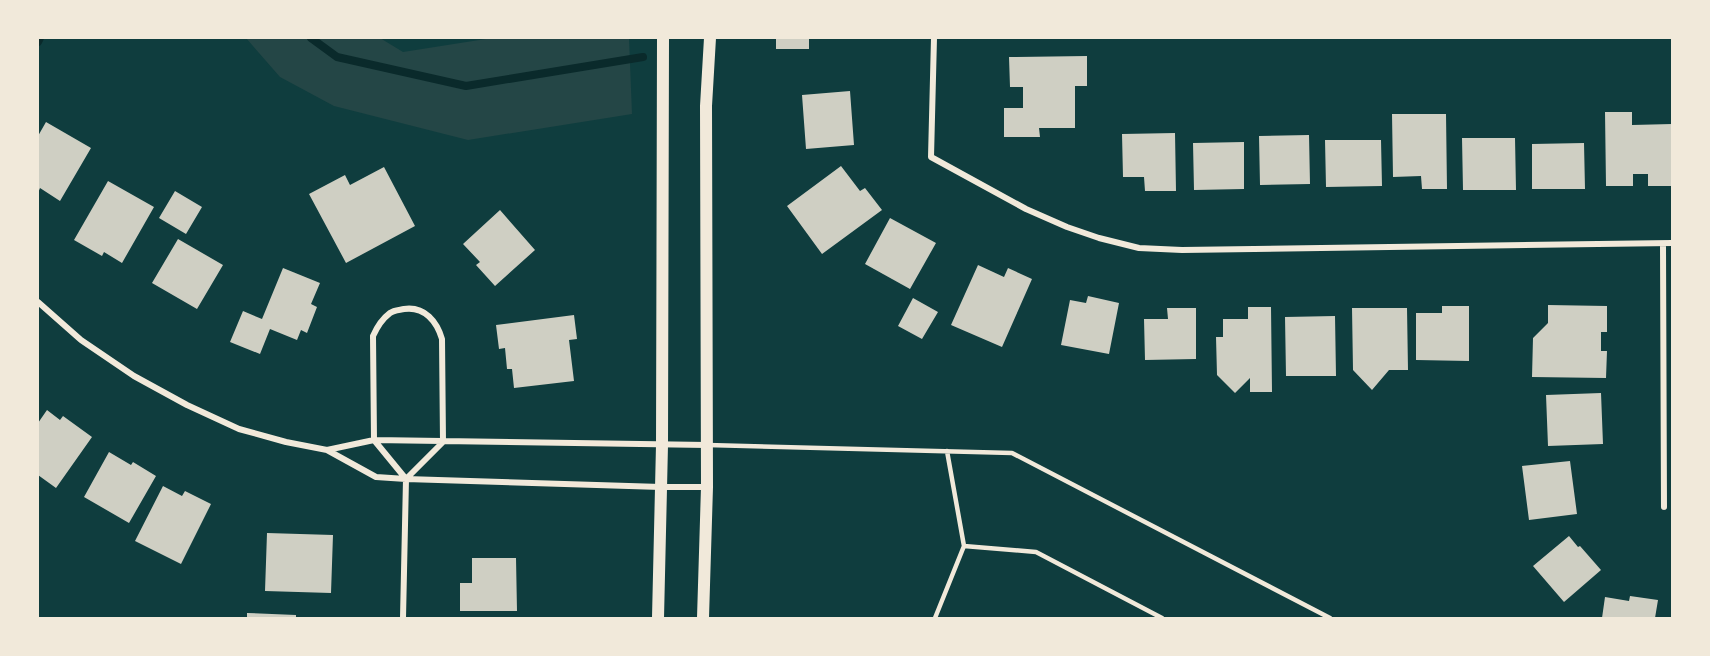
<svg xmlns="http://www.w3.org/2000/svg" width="1710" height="656" viewBox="0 0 1710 656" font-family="'PT Serif',serif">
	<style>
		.green { fill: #244646 }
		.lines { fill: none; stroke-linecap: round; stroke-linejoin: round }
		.stream { stroke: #0a2a2b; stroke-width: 8 }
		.building { fill: #cfcfc3 }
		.service { stroke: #f1e9da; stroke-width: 4.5 }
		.minor { stroke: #f1e9da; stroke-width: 6 }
		.secondary { stroke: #f1e9da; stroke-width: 12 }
	</style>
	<rect width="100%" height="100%" fill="#0f3d3e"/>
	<path class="green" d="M246,38H380L403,52L492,38H629L632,114L468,140L334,106L280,77Z"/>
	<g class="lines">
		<path class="stream" d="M311,38L337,57L466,86L643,57
			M38,42L40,38"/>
	</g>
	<path class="building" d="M776,38H809V49H776Z
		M1087,56V86H1075V128H1039L1040,137H1004V108H1023V87H1010L1009,57Z
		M850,91L854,145L806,149L802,95Z
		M1605,112H1632V125L1672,124V186H1648V174H1633V186H1606Z
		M1392,114H1446L1447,189H1422L1421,176L1393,177Z
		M46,122L91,148L60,201L40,188L38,193V136Z
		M1175,133L1176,191H1145L1144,177H1123L1122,134Z
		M1309,135L1310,184L1260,185L1259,136Z
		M1462,138H1515L1516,190H1463Z
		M1325,140H1381L1382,186L1326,187Z
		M1244,142V189L1194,190L1193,143Z
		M1584,143L1585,189H1532V144Z
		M841,166L860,191L865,188L882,210L822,254L787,206Z
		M384,167L415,226L346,263L309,194L345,175L350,185Z
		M108,181L154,207L122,263L104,252L102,256L74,240Z
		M175,191L202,207L186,234L159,218Z
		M500,210L535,250L495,286L476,265L480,262L463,244Z
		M890,218L936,243L910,289L865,264Z
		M178,239L223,265L197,309L152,283Z
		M978,265L1004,277L1008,268L1032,279L1002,347L951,325Z
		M283,268L320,283L311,304L317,307L307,333L301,330L297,340L270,329L260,354L230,342L243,311L262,319Z
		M1088,296L1119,303L1109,354L1061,345L1070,300L1086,303Z
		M913,298L938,312L922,339L898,326Z
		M1548,305L1607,306V332H1601V351H1607L1606,378L1532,377L1533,338L1548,323Z
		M1442,306H1469V361L1416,360V313H1442Z
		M1248,307H1271L1272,392H1250V378L1235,393L1217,375L1216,337H1223V319H1248Z
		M1167,308H1196V359L1145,360L1144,319H1168Z
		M1352,308H1407L1408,370H1389L1372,390L1353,370Z
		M574,315L577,339L569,340L574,381L514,388L512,369H507L505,348L499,349L496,325Z
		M1335,316L1336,376H1286L1285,317Z
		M1601,393L1603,444L1548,446L1546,395Z
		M47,410L60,420L63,416L92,437L56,488L38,475V423Z
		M109,452L131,465L133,462L156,476L129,523L84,497Z
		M1570,461L1577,514L1529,520L1522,466Z
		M163,486L182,496L185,491L211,504L181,564L135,541Z
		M267,533L333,535L331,593L265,591Z
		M1569,536L1578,547L1580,546L1601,570L1564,602L1533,566Z
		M472,558H516L517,611H460V583H472Z
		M1630,596L1658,600L1655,618H1602L1605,597L1629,601Z
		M247,613L296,615V618H247Z"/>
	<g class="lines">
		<path class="service" d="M707,445L1012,453L1330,618
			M947,451L964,546L1036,552L1162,618
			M935,618L964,546"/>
		<path class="minor" d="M934,38L931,157L1026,209L1067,227L1099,238L1139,248L1182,250L1672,243
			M1663,244L1664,507
			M38,302L81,340L134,376L187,405L239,429L286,442L327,450L376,477L406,479L661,487H707
			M327,450L374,440L707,445
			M403,618L406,479L374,440L373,336C377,327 382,319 390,313C394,310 400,310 404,309C425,306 437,322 442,339L443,442L406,479"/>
		<path class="secondary" d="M658,618L662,445L663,38
			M703,618L707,487L706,106L710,38"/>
	</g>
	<rect width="1710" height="656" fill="none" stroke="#f1e9da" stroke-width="78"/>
</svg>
